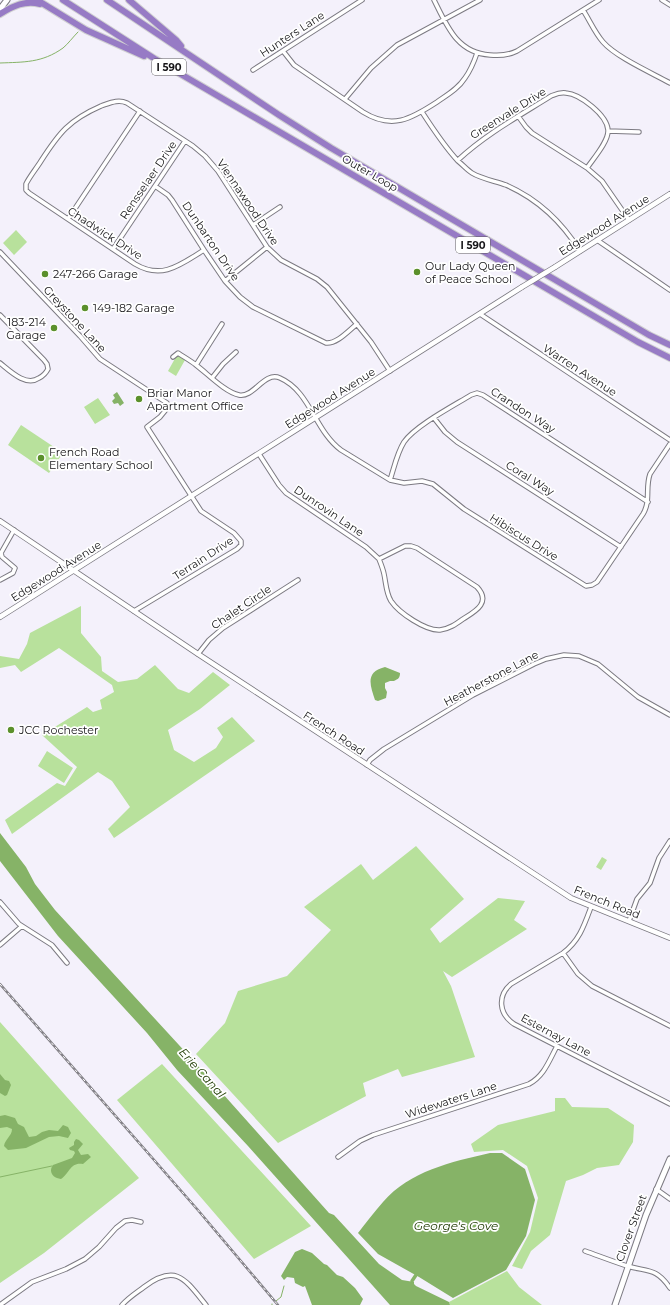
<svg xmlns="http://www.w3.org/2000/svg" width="670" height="1305" viewBox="0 0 670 1305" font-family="Montserrat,sans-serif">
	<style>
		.green { fill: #b8e19c }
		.water { fill: #86b367 }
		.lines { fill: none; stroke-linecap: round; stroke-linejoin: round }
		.stream { stroke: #86b367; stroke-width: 1 }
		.canal { stroke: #86b367; stroke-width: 3.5 }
		.minor-casing { stroke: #7c7a82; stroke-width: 5.5 }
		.tertiary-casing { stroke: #7c7a82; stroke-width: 6 }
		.secondary-casing { stroke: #7c7a82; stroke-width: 7 }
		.motorway-casing { stroke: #d0d0d1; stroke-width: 8 }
		.minor { stroke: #fff; stroke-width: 3.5 }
		.tertiary { stroke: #fff; stroke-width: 4.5 }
		.secondary { stroke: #fff; stroke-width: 5 }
		.motorway { stroke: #977bc5; stroke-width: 6 }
		.rail-casing { stroke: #838187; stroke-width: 2.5 }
		.rail { stroke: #fff; stroke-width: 1; stroke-dasharray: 3; stroke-linecap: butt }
		.tertiary-bridge-casing { stroke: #7c7a82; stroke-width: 6; stroke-linecap: butt }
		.tertiary-bridge { stroke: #fff; stroke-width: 4.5 }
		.poi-dot { fill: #5b902b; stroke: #fff; stroke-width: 1.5 }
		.labels { text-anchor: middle; stroke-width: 3.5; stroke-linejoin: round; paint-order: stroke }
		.shield { fill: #fff; stroke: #5c5b5d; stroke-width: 1 }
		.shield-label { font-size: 10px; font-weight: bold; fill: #161518 }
		.street-label { font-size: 11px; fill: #161518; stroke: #fff }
		.poi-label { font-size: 11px; fill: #161518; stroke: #fff; text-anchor: start }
		.water-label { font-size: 12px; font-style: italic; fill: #203c04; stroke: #fff }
	</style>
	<rect width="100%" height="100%" fill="#f4f1fb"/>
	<path class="green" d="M16,230L27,242L14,255L3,243Z
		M177,355L185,360L176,376L168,371Z
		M98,398L110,415L95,424L84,407Z
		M21,425L63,453L49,473L8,445Z
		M81,606V633L101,657L102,671L118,682L137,679L155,665L178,689L189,693L213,672L230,685L200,709L168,730L174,750L194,762L216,748L223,737L217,728L232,717L255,741L114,838L108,829L130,807L112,781L98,772L12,834L5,820L57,783L65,786L77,767L42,735L87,707L93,712L102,709L100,700L114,692L112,685L59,648L21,672L15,665L0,668V656L19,659L27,644L30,633Z
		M47,751L73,768L64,783L38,766Z
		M416,846L464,899L430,929L440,943L498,898L525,901L514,920L527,929L452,977L443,971L451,986L475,1057L402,1077L398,1069L363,1083L366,1096L278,1143L196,1054L225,1023L238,991L287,976L331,930L304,907L361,864L373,880Z
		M602,857L607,860L601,870L596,867Z
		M0,1022L139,1178L44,1253L0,1283Z
		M162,1064L311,1226L254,1259L117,1100Z
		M555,1098H565L572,1107L608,1108L634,1125L633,1142L619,1165L597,1168L583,1175L566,1181L550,1235L531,1251L522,1269L512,1266L530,1232L538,1198L527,1166L503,1150L474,1152L471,1144L498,1125L555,1111Z
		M507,1271L519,1287L542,1305H450L449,1302Z"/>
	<path class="water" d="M117,392L124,403L120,406L118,403L114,404L112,401L115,398L113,395Z
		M385,667L400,673C400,678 398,679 394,681H390L385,683V688L387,692L386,698L378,701L375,700C370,685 365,672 385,667Z
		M0,833L26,867L35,884L55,910L190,1057L329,1213L334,1215L379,1264L402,1280L414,1282V1284L416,1286L449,1302L450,1305H390L248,1146L177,1070L147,1033L58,936L0,861Z
		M0,1074L5,1080L9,1081L11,1085L7,1095L5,1096L0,1093Z
		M5,1115L15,1118L18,1124L24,1127L29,1137L36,1136L42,1132L49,1130L58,1131L63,1125L68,1127L71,1133L68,1138L59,1136L49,1137L26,1148L8,1150L4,1146C5,1139 12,1136 12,1129L7,1127L0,1128V1116Z
		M76,1139L79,1140L83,1144L78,1150L81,1155L88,1154L91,1157L83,1164C70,1162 70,1173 61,1179C53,1178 48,1172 53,1165L72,1158L75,1153L74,1151L70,1150L69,1148L74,1145V1142Z
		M490,1153H502L525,1169L535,1200L526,1236L506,1270L453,1298L419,1277L378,1254L358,1233C366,1223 374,1212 383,1202C410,1171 451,1162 490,1153Z
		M302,1249L312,1253L324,1264L327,1265L337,1275L343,1277L355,1288L363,1299L360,1305H312L305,1286L303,1287L295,1283L294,1278L287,1277L284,1280L281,1276L295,1252Z"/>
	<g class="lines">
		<path class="stream" d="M0,63C24,62 42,63 63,48C68,44 73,37 78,32
			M0,1177L52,1166
			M276,1301L281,1297L284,1286
			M272,1305V1304"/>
		<path class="canal" d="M412,1281L416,1275"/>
		<defs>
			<path id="minor" d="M434,0C447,26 457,53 490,55C500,56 509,55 517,51L599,0
				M662,0L670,5
				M583,10C590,21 595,33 603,42C616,57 652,73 670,83
				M283,51L294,65L363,112C392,130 411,119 437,102C447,95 458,89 465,78C470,71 474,62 477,53
				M253,70L362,0
				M345,99L371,68L397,45L480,0
				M422,112C433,129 444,146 458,161C463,165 467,170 472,173C482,179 495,181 506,185C538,199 562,222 580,251
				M518,116L526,127L532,133L587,168L602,181L629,220
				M608,131L639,132
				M458,160C486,134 519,116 551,96C556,94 560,92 566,93C580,94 607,115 608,130C609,141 593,159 587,168
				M155,186L168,195L172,200L204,250L225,281L240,297L253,307L326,343C337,344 348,331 357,324
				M68,219L140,111
				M253,225L280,207
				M597,240L670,290
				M113,249L185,141
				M204,250C180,265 162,280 135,264L29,193L26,190V184C30,176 36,169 41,161C59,133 69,120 101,106C110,103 118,99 127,103L193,146L205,156L218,171L267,247L281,260L317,279L327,287L371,342L390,371
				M0,252L80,336L100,359L167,403L169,406L160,417L147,427L201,511L234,533L241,541V545L237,549L134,611
				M225,281L267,247
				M480,314L670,440
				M0,315L44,360L47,364L48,369C46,373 43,376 39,378C26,387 10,371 0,363
				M173,357L178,353C184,357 191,361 196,365C208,374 225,392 239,395C254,398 264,371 280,378C310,391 315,431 341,450L390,480L404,483L422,481L433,484L464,509L586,586L592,585L597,582L643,514C651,501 645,488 650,474L670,444
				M196,365L222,324
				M212,378L223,364L236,352
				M434,418L445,432L457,442L621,547
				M259,454L279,485L286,493L366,547L379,559
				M390,480C394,468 397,453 404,442C415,426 453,406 471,395L477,393L483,395L648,502
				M405,546H411L417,548L477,587C492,603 474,612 463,619C456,624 449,629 440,630C426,631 399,613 391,601C386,593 386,583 384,574C383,569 381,564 379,559Z
				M0,580L13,573L15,568L2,557L1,553L14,530
				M198,654L209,640L223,628L298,580
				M367,765L370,760L384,749L473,695L534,664L546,659L564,655L579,656L598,664L638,697L670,715
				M0,902L19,924L52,945L67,963
				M591,907C584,926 579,941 563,953L511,984C497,996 499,1014 514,1024L670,1104
				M629,921L637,899L650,883L659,858L670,841
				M0,945L22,926
				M563,953L578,974L592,986L670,1026
				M338,1157L360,1141L373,1135L529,1084C544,1076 549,1061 557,1046
				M656,1189L670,1199
				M585,1251C599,1256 612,1261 627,1266C647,1272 656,1267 670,1288
				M0,1305L32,1282L66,1269L85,1259L99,1247L116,1228L125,1221L132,1220L141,1222
				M122,1305C128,1298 136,1293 144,1287C176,1263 185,1279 206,1305"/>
			<path id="tertiary" d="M555,267L670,194
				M0,521L198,654L571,898L670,938
				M0,617L522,287"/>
			<path id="secondary" d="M0,9L7,0
				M615,1305L646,1215L670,1159"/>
			<path id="motorway" d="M37,0L86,30L144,56
				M63,0L155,59L638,342L670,358
				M107,0L279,115L331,148L649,335L670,345
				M129,0L176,40L181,46
				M0,14C13,6 25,0 40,4"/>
		</defs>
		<use href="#minor" class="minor-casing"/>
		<use href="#tertiary" class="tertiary-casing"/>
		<use href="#secondary" class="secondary-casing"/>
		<use href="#motorway" class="motorway-casing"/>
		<use href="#minor" class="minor"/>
		<use href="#tertiary" class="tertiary"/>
		<use href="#secondary" class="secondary"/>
		<use href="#motorway" class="motorway"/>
		<defs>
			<path id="rail" d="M0,984L197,1209L278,1305"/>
		</defs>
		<use href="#rail" class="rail-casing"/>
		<use href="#rail" class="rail"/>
		<defs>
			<path id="tertiary-bridge" d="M522,287L555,267"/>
		</defs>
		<use href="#tertiary-bridge" class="tertiary-bridge-casing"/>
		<use href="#tertiary-bridge" class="tertiary-bridge"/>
	</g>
	<g class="poi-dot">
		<circle cx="417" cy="272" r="4"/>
		<circle cx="45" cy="274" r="4"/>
		<circle cx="85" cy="308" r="4"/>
		<circle cx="54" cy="328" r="4"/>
		<circle cx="139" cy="399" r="4"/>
		<circle cx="41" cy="458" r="4"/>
		<circle cx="11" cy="730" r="4"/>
	</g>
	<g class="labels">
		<g class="shield">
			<rect x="152" y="59" width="34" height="16" rx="3"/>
			<rect x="456" y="237" width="34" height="16" rx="3"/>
		</g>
		<g class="shield-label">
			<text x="169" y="71">I 590</text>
			<text x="473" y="249">I 590</text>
		</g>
		<g class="street-label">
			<text transform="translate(292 34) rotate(-33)" y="4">Hunters Lane</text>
			<text transform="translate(508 113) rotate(-32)" y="4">Greenvale Drive</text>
			<text transform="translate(370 173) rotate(30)" y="4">Outer Loop</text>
			<text transform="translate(148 180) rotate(-56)" y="4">Rensselaer Drive</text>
			<text transform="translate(248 202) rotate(56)" y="4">Viennawood Drive</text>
			<text transform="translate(604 225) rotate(-32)" y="4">Edgewood Avenue</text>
			<text transform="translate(105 233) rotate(33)" y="4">Chadwick Drive</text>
			<text transform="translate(211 241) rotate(56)" y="4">Dunbarton Drive</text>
			<text transform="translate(75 319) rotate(47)" y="4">Greystone Lane</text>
			<text transform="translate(580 370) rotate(33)" y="4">Warren Avenue</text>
			<text transform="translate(330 398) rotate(-32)" y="4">Edgewood Avenue</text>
			<text transform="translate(523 410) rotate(33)" y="4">Crandon Way</text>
			<text transform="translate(530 478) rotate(32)" y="4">Coral Way</text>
			<text transform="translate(329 511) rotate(34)" y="4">Dunrovin Lane</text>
			<text transform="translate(524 537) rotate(32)" y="4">Hibiscus Drive</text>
			<text transform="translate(203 558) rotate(-33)" y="4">Terrain Drive</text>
			<text transform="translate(56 571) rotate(-32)" y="4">Edgewood Avenue</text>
			<text transform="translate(241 607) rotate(-34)" y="4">Chalet Circle</text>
			<text transform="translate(491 678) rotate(-28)" y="4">Heatherstone Lane</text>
			<text transform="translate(334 733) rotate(33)" y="4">French Road</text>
			<text transform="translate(607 902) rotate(22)" y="4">French Road</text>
			<text transform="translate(556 1035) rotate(28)" y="4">Esternay Lane</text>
			<text transform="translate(451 1100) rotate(-18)" y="4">Widewaters Lane</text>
			<text transform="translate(631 1228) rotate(-70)" y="4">Clover Street</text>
		</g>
		<g class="poi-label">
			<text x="425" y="270">Our Lady Queen<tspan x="425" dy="13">of Peace School</tspan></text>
			<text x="53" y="278">247-266 Garage</text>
			<text x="93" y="312">149-182 Garage</text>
			<text x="46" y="326" text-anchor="end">183-214<tspan x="46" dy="13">Garage</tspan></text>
			<text x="147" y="397">Briar Manor<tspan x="147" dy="13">Apartment Office</tspan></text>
			<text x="49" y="456">French Road<tspan x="49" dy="13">Elementary School</tspan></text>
			<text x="19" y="734">JCC Rochester</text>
		</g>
		<g class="water-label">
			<text transform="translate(202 1073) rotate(48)" y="4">Erie Canal</text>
			<text x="456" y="1230">George's Cove</text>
		</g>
	</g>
</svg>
